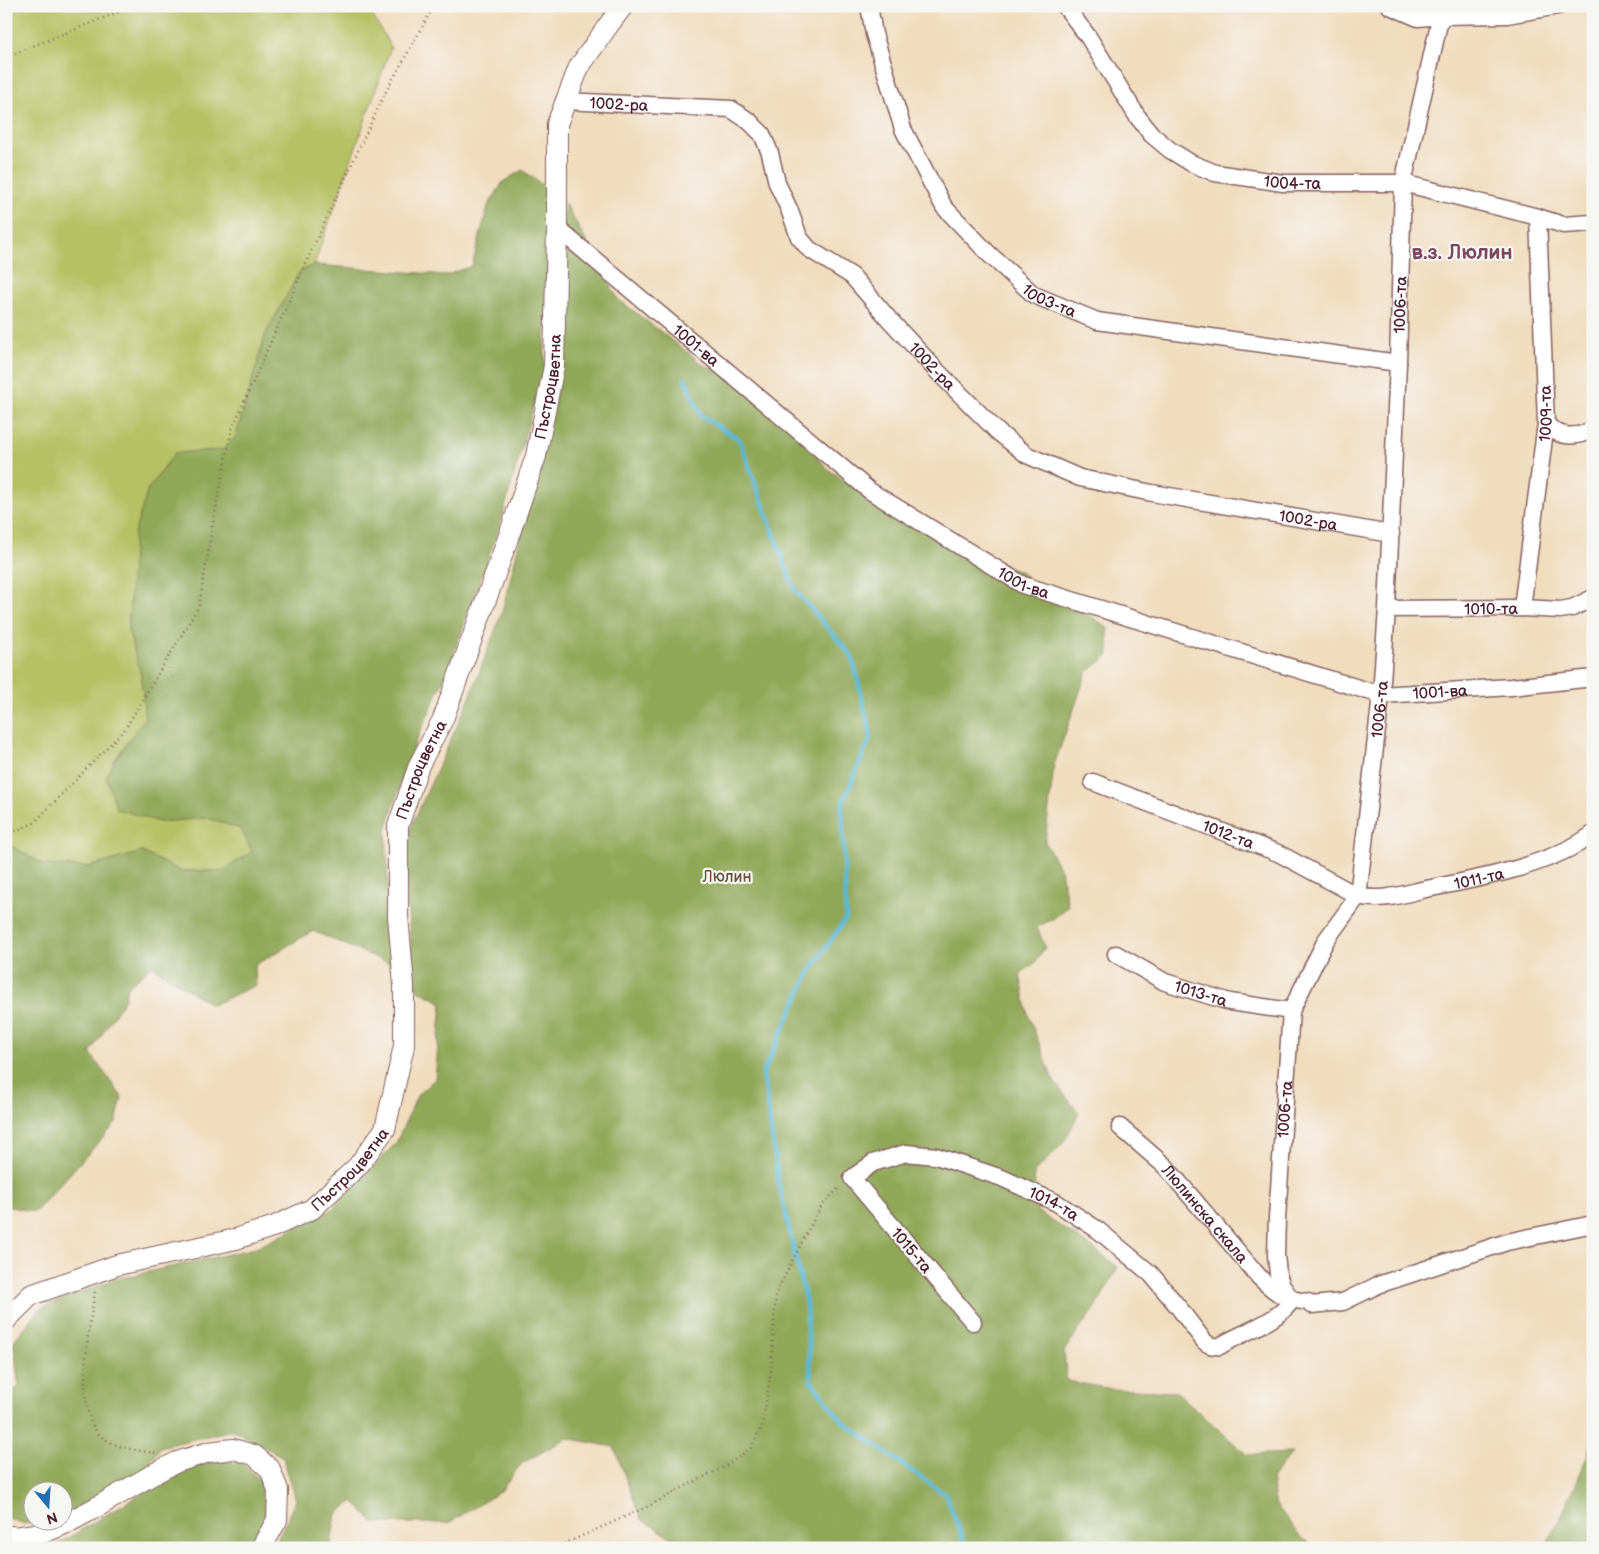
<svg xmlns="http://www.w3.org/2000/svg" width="1599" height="1554" viewBox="0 0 1599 1554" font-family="'Balsamiq Sans',sans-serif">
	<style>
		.green { fill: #b5c163; stroke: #807047 }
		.forest { fill: #90a759; stroke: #6d6342 }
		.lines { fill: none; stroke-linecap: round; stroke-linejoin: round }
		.stream { stroke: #56b8d4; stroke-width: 4.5 }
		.minor-casing { stroke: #84615e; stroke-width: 19 }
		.tertiary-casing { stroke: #84615e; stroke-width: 22 }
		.path { stroke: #84615e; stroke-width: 2.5; stroke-dasharray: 1 4; stroke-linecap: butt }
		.minor { stroke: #fff; stroke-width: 16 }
		.tertiary { stroke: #fff; stroke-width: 20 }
		.labels { text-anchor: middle; stroke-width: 4.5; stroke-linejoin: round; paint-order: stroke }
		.street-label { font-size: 16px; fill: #4a1f2b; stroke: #f6f6f2 }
		.park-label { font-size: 16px; fill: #6a503c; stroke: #f6f6f2 }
		.district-label { font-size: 21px; font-weight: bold; fill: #7c475c; stroke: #f6f6f2 }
	</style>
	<rect width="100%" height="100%" fill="#f6f6f2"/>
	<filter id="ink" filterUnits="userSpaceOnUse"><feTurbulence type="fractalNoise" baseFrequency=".02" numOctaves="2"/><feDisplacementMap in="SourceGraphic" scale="10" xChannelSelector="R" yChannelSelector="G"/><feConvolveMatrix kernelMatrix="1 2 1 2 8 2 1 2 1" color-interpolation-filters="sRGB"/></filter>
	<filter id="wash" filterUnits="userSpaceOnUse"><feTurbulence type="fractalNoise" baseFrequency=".0096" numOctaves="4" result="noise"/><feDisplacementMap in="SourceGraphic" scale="20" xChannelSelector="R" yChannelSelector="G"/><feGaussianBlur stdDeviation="1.12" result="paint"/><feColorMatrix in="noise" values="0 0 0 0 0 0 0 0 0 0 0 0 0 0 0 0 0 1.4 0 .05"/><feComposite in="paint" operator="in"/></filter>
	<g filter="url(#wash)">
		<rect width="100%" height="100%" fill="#f1dcbd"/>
		<path class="green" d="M6,6H367L391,47L314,265L300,271L266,333L236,436L222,450L175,453L128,629L141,675L145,718L114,761L159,822L207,818L241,829L253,852L222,871H180L142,852L89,867L44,865L6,843Z"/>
		<path class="forest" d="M522,170L552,192L544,368L500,525L447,672L410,755L386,829L391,964L313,931L255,965L256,985L212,1005L152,966L127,987L125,998L90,1053L122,1097L116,1123L35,1212L6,1206V843L44,865L89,867L142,852L180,871H222L252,852L241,829L207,818L159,822L117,809L106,777L114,761L145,718L141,675L128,629L134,534L148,489L175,453L222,450L236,436L266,333L300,271L314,265L447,275L472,266L488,206L503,182Z
			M565,203L618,299L704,365L756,392L829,470L902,520L1021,572L1056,603L1083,611L1108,628L1109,655L1087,672L1054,765L1045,842L1061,871L1068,906L1053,919L1037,927L1045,947L1035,963L1020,974L1028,1014L1053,1080L1079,1113L1064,1142L1034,1173L1037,1211L1087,1244L1118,1267L1100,1300L1064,1351L1067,1381L1112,1389L1177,1392L1247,1455L1292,1453L1271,1479L1276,1505L1301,1537L1314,1548H689L641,1519L614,1447L567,1438L521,1464L501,1491L449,1523H374L353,1501L336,1515L330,1548H273L296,1500L283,1457L233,1430L160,1447L146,1470L72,1510L63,1513L62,1492H32L34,1522L24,1524L6,1517V1394L19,1387L13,1342L41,1308L112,1280L256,1248L331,1210L396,1143L418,1094L435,1079L442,1003L415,988L404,869L410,829L470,697L502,612L558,386Z
			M1593,1442V1548H1544L1560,1520Z
			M209,1460L242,1463L260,1480L268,1506L260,1532L249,1548H31L56,1545L144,1492Z"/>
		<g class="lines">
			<path class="stream" d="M685,379L701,416L739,439L794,589L852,656L871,736L842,805L846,918L809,973L763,1073L779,1185L806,1302L811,1381L843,1422L946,1495L966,1548"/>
		</g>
	</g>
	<g filter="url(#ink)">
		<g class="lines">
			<defs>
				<g id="minor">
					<path id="s1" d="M869,6L874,34L903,129L944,207L989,254L1034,295L1097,321L1398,363"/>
					<path id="s2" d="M1065,6L1089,38L1137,116L1152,135L1170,150L1191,163L1215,173L1283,183H1403L1538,217L1563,225L1593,223"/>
					<path d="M1390,6L1418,18L1441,16L1507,15L1558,6"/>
					<path id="s3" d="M564,101L731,109L749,121L762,134L770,153L777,183L789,209L799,237L809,249L852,276L888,318L938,372L998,432L1027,455L1080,478L1152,493L1391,534"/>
					<path id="s4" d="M557,228L870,491L1023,585L1381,695L1511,687L1593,678"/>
					<path d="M1546,423C1558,439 1577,438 1593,429"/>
					<path id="s5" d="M1522,608L1546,423L1538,217"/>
					<path id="s6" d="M1387,609L1522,608L1560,610L1572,608L1593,598"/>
					<path id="s7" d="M1093,782L1278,853L1358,896C1381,902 1404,894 1426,889C1478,879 1550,866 1593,834"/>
					<path id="s8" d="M1116,954L1165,982L1230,1002L1291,1011"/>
					<path id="s9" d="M1120,1127L1165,1166L1260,1278C1278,1295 1284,1299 1308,1302L1311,1305L1343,1302L1378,1285L1507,1242L1593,1224"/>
					<path id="s10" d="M1292,1300L1282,1286L1278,1274L1276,1255L1277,1218L1291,1011L1326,940L1358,896L1381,695L1387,609L1398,363L1403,183L1443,6"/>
					<path id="s11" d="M973,1322L852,1178L873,1163L906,1153L936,1156L1002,1178L1057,1203L1098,1230L1151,1274L1179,1308L1204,1341C1209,1346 1213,1347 1220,1346C1242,1332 1277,1323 1292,1300"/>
				</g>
				<g id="tertiary">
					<path id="s12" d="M6,1320L31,1295L117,1265L236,1239L275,1226L312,1209L358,1166L385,1129L404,1046V985L398,916V826L419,765L443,719L506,544L536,456L554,366L557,228V124L579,67L610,23L623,6"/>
					<path d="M6,1535L14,1537L43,1533L69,1522L95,1508L159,1471L177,1462L209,1452L233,1449L254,1455L270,1469L278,1490L277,1520L261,1548"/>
				</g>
			</defs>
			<use href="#minor" class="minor-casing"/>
			<use href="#tertiary" class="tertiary-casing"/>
			<path class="path" d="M6,58L23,50L134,6
				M6,835L34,823L125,729L199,606L212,528L232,429L309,256L384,95L434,6
				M95,1292C89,1324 73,1414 101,1436C117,1449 136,1450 155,1453
				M555,1548L649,1506L684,1487L726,1466L751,1448L762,1426L771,1371L776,1293L815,1217L824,1203L840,1187"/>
			<use href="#minor" class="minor"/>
			<use href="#tertiary" class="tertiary"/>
		</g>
	</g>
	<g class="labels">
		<g class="street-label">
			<text dy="6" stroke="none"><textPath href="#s3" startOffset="55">1002-ра</textPath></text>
			<text dy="6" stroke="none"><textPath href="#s2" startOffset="308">1004-та</textPath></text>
			<text dy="6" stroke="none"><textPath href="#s1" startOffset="358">1003-та</textPath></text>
			<text dy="6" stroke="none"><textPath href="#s10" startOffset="1020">1006-та</textPath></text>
			<text dy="6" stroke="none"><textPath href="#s4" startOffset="182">1001-ва</textPath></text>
			<text dy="6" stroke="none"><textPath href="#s3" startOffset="504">1002-ра</textPath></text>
			<text dy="6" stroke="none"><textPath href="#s12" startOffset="1210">Пъстроцветна</textPath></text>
			<text dy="6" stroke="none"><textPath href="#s5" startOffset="196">1009-та</textPath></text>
			<text dy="6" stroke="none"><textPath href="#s3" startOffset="924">1002-ра</textPath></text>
			<text dy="6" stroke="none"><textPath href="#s4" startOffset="588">1001-ва</textPath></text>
			<text dy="6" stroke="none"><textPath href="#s6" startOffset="104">1010-та</textPath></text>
			<text dy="6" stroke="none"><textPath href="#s4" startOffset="1022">1001-ва</textPath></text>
			<text dy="6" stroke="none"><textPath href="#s10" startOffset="615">1006-та</textPath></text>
			<text dy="6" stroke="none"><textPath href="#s12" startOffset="805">Пъстроцветна</textPath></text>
			<text dy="6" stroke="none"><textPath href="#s7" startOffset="145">1012-та</textPath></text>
			<text dy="6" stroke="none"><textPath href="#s7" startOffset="412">1011-та</textPath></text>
			<text dy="6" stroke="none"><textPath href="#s8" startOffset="94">1013-та</textPath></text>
			<text dy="6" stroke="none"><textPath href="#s10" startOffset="195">1006-та</textPath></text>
			<text dy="6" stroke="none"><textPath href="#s12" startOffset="385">Пъстроцветна</textPath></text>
			<text dy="6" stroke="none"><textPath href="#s11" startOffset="406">1014-та</textPath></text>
			<text dy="6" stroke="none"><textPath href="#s9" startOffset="122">Люлинска скала</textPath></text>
			<text transform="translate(912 1250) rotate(50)" y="6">1015-та</text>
		</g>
		<g class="park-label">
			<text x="727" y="882">Люлин</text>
		</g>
		<g class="district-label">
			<text x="1462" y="259">в.з. Люлин</text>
		</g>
	</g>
	<rect width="1599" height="1554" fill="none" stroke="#f6f6f2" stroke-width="25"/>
	<g transform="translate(48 1506) rotate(162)"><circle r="24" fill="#f6f6f2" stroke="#b1a0a2"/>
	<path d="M0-4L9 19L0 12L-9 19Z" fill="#1f6fb2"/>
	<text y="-8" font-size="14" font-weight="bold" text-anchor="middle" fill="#4a1f2b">N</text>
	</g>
</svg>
